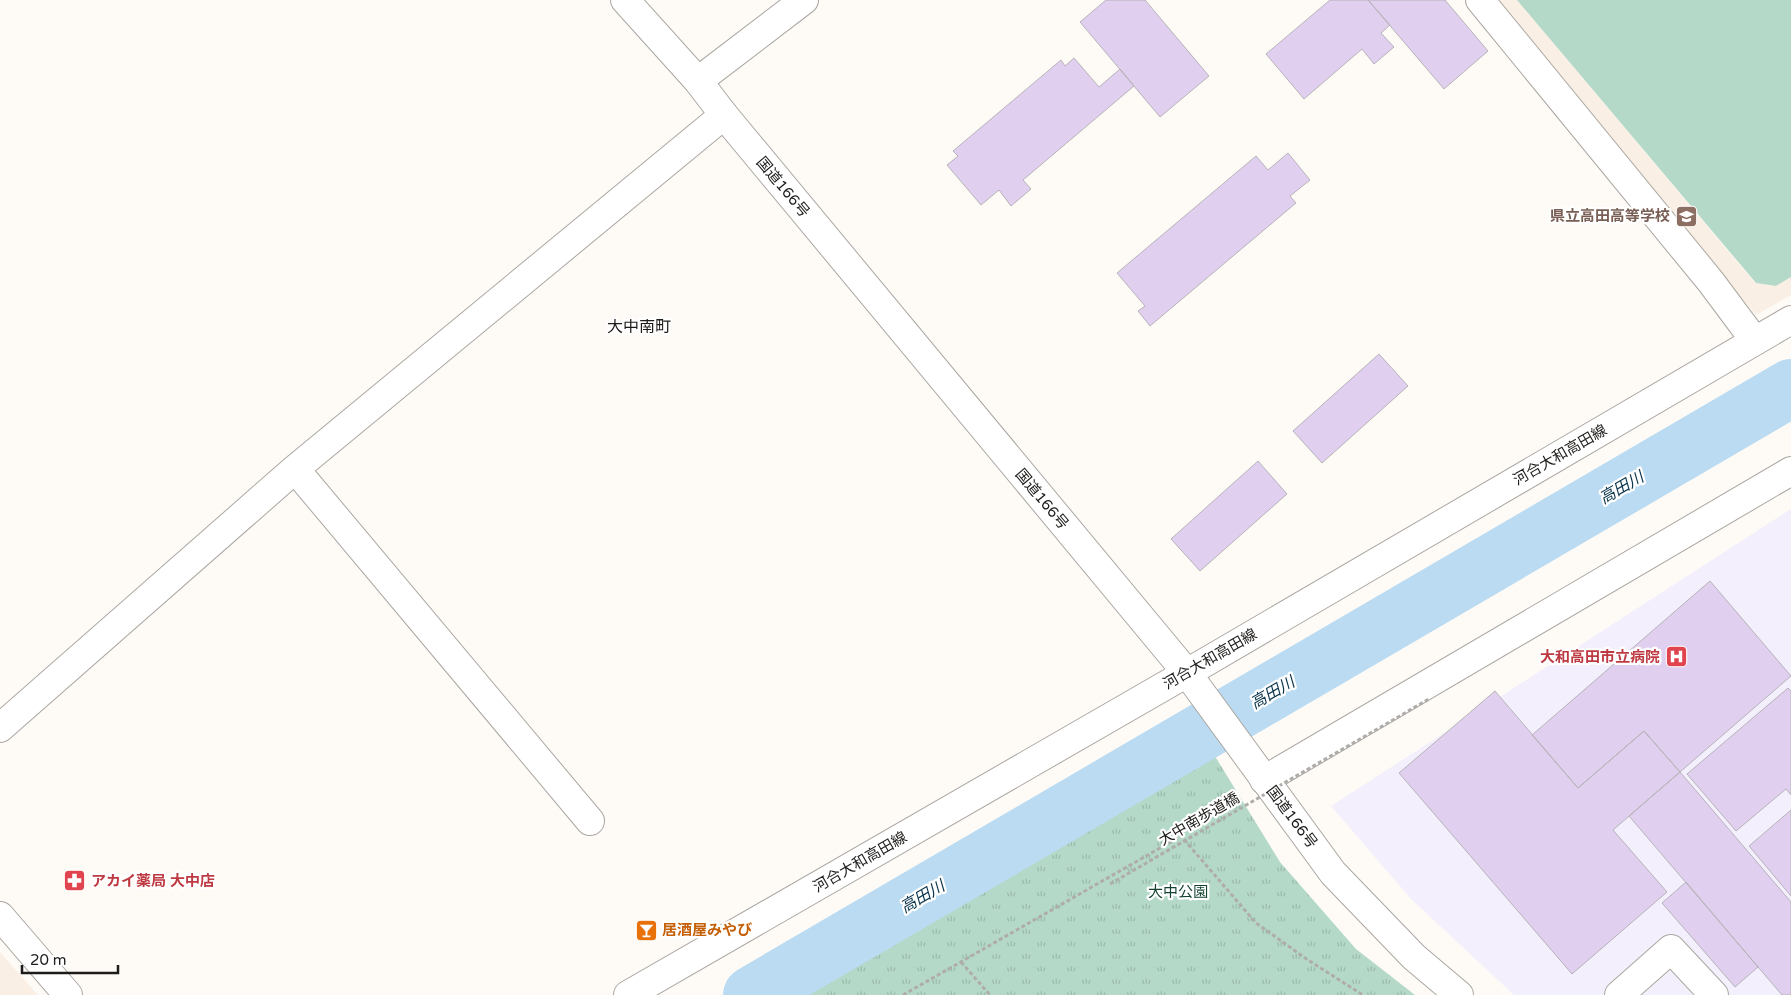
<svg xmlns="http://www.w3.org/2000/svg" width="1791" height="995" viewBox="0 0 1791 995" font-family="'Varela Round','Noto Sans JP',sans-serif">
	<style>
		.built { fill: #f9efe4 }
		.medical { fill: #f3effc }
		.park { fill: url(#park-tufts) }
		.garden { fill: #b5d9c8 }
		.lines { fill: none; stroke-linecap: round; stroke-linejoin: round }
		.river { stroke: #badbf1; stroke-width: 58 }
		.building { fill: #e0cfee; stroke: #b6b3b9 }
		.minor-casing { stroke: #aba7a2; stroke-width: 30 }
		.major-casing { stroke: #aba7a2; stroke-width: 30 }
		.highway-casing { stroke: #aba7a2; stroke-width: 30 }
		.path { stroke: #afadaa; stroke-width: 3; stroke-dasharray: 4 2.5; stroke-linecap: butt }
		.minor { stroke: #fff; stroke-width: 28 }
		.major { stroke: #fff; stroke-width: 28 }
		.highway { stroke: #fff; stroke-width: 28 }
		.path-bridge { stroke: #afadaa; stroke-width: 3; stroke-dasharray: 4 2.5; stroke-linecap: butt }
		.labels { text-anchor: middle; stroke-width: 4.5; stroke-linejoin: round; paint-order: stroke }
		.street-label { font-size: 15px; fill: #1e1c1a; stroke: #fff }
		.education-label { font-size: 15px; font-weight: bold; fill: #785e54; stroke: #fff; text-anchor: end }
		.health-label { font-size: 15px; font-weight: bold; fill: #be3a42; stroke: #fff; text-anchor: end }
		.park-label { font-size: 15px; fill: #144431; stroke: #fff }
		.food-label { font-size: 15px; font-weight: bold; fill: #c56008; stroke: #fff; text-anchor: start }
		.neighbourhood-label { font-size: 16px; fill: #1e1c1a; stroke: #fff }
		.water-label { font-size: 16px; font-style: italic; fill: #0a354c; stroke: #fff }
	</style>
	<defs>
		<pattern id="park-tufts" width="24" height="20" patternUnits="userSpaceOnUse" patternTransform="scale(1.25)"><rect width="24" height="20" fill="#b5d9c8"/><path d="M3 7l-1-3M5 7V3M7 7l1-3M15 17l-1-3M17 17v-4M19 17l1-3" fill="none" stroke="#9bbaab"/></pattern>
	</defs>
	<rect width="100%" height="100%" fill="#fefbf7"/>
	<path class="built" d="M1492,0H1517L1755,283L1776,286L1791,277V295L1756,315Z
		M0,952L38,995H0Z"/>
	<path class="medical" d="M1791,509V995H1514L1411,899L1331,806Z"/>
	<path class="park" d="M1213,753L1280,862L1356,949L1415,995H784Z"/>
	<path class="garden" d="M1517,0H1791V277L1776,286L1756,283Z"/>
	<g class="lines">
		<path class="river" d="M752,995L1791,388"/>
	</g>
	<path class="building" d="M1106,0H1145L1209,76L1160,117L1080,22Z
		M1330,0H1368L1390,25L1381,33L1394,47L1374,64L1362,49L1304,99L1266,54Z
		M1368,0H1445L1488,51L1444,89Z
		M1074,58L1099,87L1120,69L1134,86L1023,180L1031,189L1011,206L999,190L981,205L947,165L958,156L953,151L1061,60L1065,66Z
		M1288,153L1310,180L1290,196L1296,203L1150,326L1138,311L1145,306L1117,273L1256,156L1268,170Z
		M1379,354L1408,386L1322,463L1293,431Z
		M1258,461L1287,494L1200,571L1171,539Z
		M1710,581L1791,676L1680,772L1644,731L1578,788L1532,735Z
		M1788,688L1791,691V795L1786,789L1736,831L1687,774Z
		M1495,691L1578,788L1644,731L1680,772L1613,830L1667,892L1572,974L1399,773Z
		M1680,772L1791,902V995H1782L1629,816Z
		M1791,810V896L1749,846Z
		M1686,882L1758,967L1735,987L1662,903Z"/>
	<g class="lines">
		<defs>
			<path id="minor" d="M1480,0L1711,282L1755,341
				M698,81L804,0
				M295,469L590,821
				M0,728L295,469L724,115
				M1264,780L1791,471
				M0,916L68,995
				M1619,995L1671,949L1714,995"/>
			<path id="major" d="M628,995L1187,673L1791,320"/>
			<path id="highway" d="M625,0L698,81L724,115L1187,673L1333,873L1414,957L1459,995"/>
		</defs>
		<use href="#minor" class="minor-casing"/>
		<use href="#major" class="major-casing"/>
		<use href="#highway" class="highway-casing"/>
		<path class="path" d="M961,962L990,995
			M903,995L1181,836L1256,923L1308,960L1363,995"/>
		<use href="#minor" class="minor"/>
		<use href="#major" class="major"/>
		<use href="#highway" class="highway"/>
		<path class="path-bridge" d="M1110,884L1429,699"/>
	</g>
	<defs>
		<symbol id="school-square" viewBox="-11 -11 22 22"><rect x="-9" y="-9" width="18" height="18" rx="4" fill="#8d6e63" stroke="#fff"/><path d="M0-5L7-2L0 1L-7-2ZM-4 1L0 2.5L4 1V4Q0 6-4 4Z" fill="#fff"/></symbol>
		<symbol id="hospital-square" viewBox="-11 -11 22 22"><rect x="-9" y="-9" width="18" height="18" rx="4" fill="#e0444e" stroke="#fff"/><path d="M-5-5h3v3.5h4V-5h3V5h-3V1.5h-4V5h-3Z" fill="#fff"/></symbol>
		<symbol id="pharmacy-square" viewBox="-11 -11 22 22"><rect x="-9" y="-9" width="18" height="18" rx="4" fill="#e0444e" stroke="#fff"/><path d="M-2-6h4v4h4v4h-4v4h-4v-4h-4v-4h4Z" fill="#fff"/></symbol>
		<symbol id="bar-square" viewBox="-11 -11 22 22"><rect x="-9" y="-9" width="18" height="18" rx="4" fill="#e8710a" stroke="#fff"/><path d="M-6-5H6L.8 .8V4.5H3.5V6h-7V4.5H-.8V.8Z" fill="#fff"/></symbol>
	</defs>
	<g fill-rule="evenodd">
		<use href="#school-square" x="1674" y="204" width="25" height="25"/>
		<use href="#hospital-square" x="1664" y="644" width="25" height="25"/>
		<use href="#pharmacy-square" x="62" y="868" width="25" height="25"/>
		<use href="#bar-square" x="634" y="918" width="25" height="25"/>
	</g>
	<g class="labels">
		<g class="street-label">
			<text transform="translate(783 187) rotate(50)" y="5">国道166号</text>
			<text transform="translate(1560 455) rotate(-30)" y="5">河合大和高田線</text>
			<text transform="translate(1042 499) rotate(50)" y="5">国道166号</text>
			<text transform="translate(1210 659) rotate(-30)" y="5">河合大和高田線</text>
			<text transform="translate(1292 817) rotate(53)" y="5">国道166号</text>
			<text transform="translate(1199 819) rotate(-30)" y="5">大中南歩道橋</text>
			<text transform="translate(860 862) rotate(-30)" y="5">河合大和高田線</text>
		</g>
		<g class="education-label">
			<text x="1670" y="221">県立高田高等学校</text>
		</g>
		<g class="health-label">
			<text x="1660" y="662">大和高田市立病院</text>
			<text x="91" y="886" text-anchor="start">アカイ薬局 大中店</text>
		</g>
		<g class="park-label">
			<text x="1178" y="897">大中公園</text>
		</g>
		<g class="food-label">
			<text x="662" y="935">居酒屋みやび</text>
		</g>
		<g class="neighbourhood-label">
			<text x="639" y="332">大中南町</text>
		</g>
		<g class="water-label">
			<text transform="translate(1621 487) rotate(-30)" y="6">高田川</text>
			<text transform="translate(1272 692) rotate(-30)" y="6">高田川</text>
			<text transform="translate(922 896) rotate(-30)" y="6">高田川</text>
		</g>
	</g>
	<path d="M22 965v8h96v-8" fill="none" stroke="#1e1c1a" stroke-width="2.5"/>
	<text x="30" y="965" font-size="15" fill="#1e1c1a" stroke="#ffffff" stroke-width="4" paint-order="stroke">20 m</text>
</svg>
